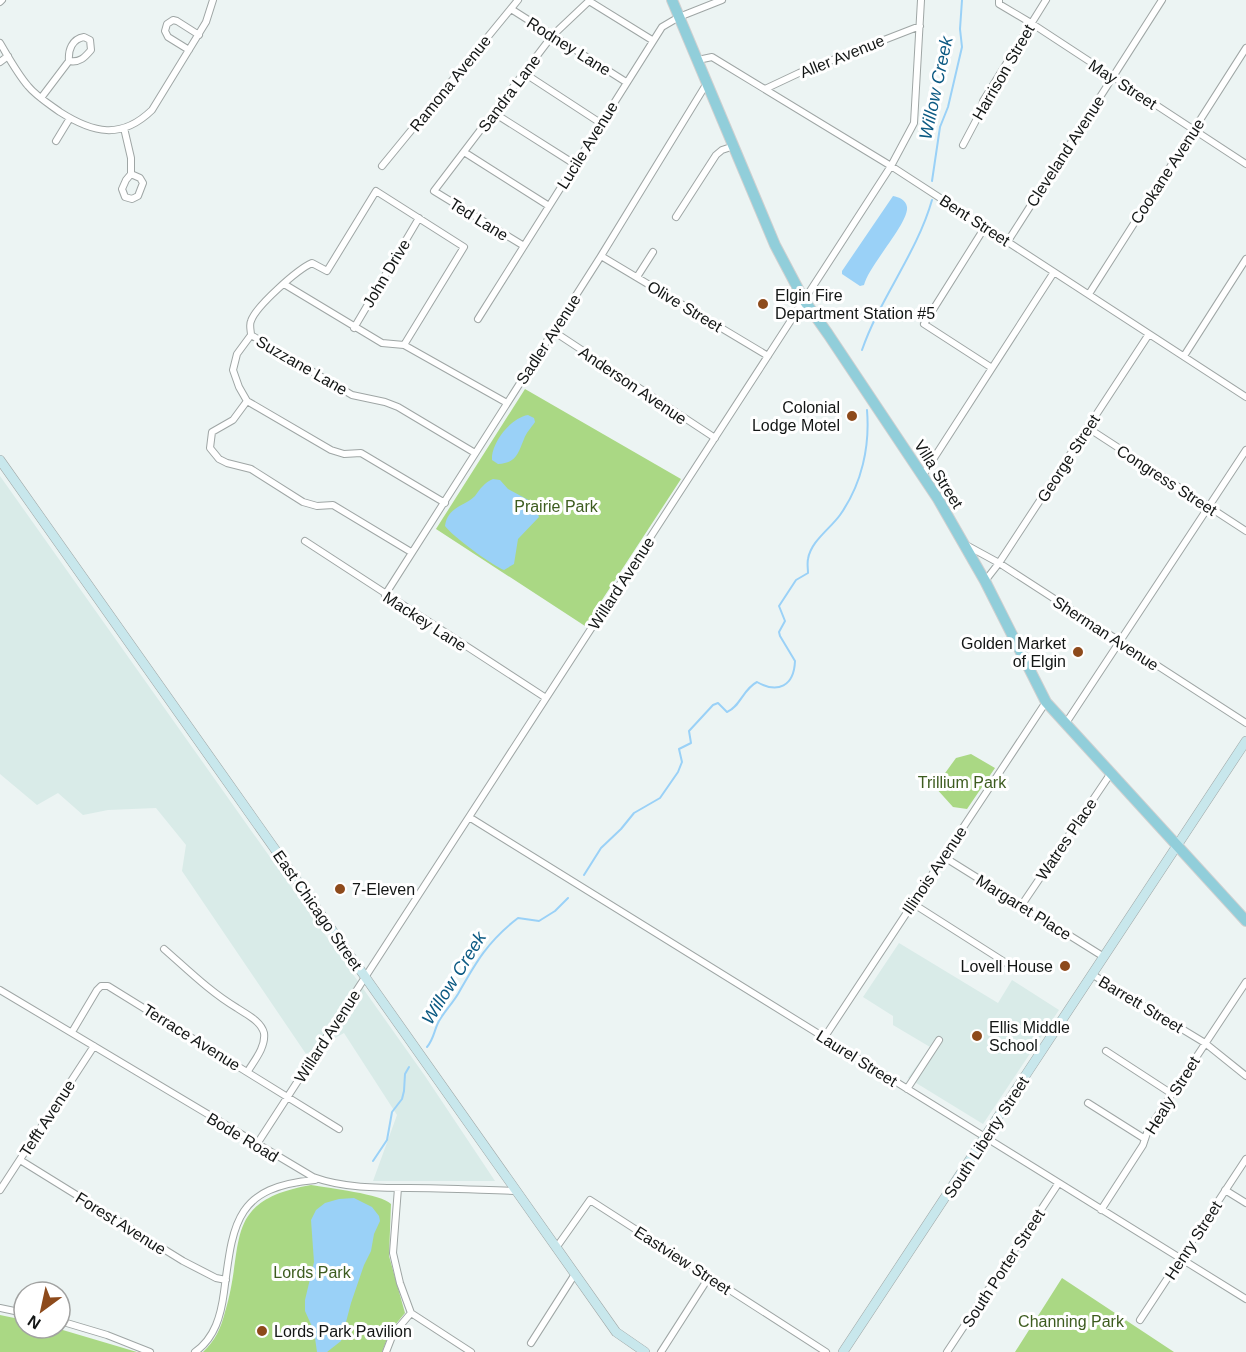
<svg xmlns="http://www.w3.org/2000/svg" width="1246" height="1352" viewBox="0 0 1246 1352" font-family="Arial,sans-serif">
	<style>
		.built { fill: #d9ebe8 }
		.green { fill: #aad884 }
		.water { fill: #9ad1f7 }
		.lines { fill: none; stroke-linecap: round; stroke-linejoin: round }
		.stream { stroke: #9ad1f7; stroke-width: 2 }
		.minor-casing { stroke: #9fa6a5; stroke-width: 8 }
		.secondary-casing { stroke: #9fa6a5; stroke-width: 10 }
		.primary-casing { stroke: #d0d0d0; stroke-width: 12 }
		.minor { stroke: #fff; stroke-width: 6 }
		.secondary { stroke: #c8e7ec; stroke-width: 9 }
		.primary { stroke: #91ceda; stroke-width: 10 }
		.poi-dot { fill: #8d4a1b; stroke: #fff; stroke-width: 2 }
		.labels { text-anchor: middle; stroke-width: 6; stroke-linejoin: round; paint-order: stroke }
		.street-label { font-size: 16px; fill: #131615; stroke: #fff }
		.poi-label { font-size: 16px; fill: #131615; stroke: #fff; text-anchor: start }
		.park-label { font-size: 16px; fill: #3d5c1f; stroke: #fff }
		.water-label { font-size: 18px; font-style: italic; fill: #0c5a83; stroke: #fff }
	</style>
	<rect width="100%" height="100%" fill="#ecf4f3"/>
	<path class="built" d="M0,476L425,1076L495,1181H373L397,1115L344,1033L306,1054L182,871L186,845L156,808L108,810L83,815L58,793L37,805L0,774Z
		M899,943L998,1003L1012,980L1059,1010L983,1124L908,1078L930,1047L893,1025V1016L863,997Z"/>
	<path class="green" d="M525,389L681,479L585,626L436,529Z
		M971,754L995,768L967,809L953,807L935,787L956,758Z
		M311,1185C328,1188 382,1194 391,1204L389,1256L405,1313L390,1331L382,1352H203C215,1341 221,1328 225,1312C246,1244 220,1201 311,1185Z
		M1062,1278L1174,1352H1015Z
		M0,1315L24,1320V1328H56L137,1352H0Z"/>
	<path class="water" d="M893,196C899,197 906,200 907,207C909,223 869,265 864,285L860,286L842,274V271Z
		M528,415L534,418L535,422C531,428 526,433 524,439C518,453 517,463 498,464L492,460V456C494,440 511,418 528,415Z
		M493,479L500,480L508,489L534,503L539,517L518,539L514,564L504,570C493,566 452,536 445,526C448,506 464,507 475,496C480,489 484,483 493,479Z
		M354,1198L372,1207L379,1216L380,1221L374,1234L371,1251L364,1265L351,1303L341,1341L327,1352H317L314,1331L305,1311V1300L314,1262L311,1220L316,1210L325,1203L339,1199Z"/>
	<g class="lines">
		<path class="stream" d="M932,181L940,127L948,107L962,47L960,29L962,0
			M862,350C880,298 917,253 932,200
			M584,875L601,848L621,829L634,813L660,798L678,772L682,762L679,749L691,743L689,731L713,705L718,703L727,712C740,707 743,689 757,682C778,694 794,686 795,661L780,636L779,632L785,621L779,606L796,580L808,573C808,569 807,564 808,559C811,541 830,529 840,515C862,484 870,446 867,410
			M427,1047C434,1039 434,1030 439,1021C444,1012 452,1004 458,994C476,962 488,941 518,918L539,921L555,911L568,898
			M373,1161L387,1140L392,1112L402,1099L404,1091L405,1074L409,1067"/>
		<defs>
			<path id="minor" d="M999,0V4L1031,23L1246,164
				M589,1L652,40
				M0,2L2,0
				M511,9L626,82
				M0,43C9,58 17,73 28,86C36,96 49,104 60,112C93,133 121,140 152,110L206,22L213,0
				M189,50L168,37L165,31L167,24L173,20L177,21L199,35
				M698,60L712,57L891,166L1246,397
				M0,62L8,56
				M524,73L602,124
				M765,89L799,73L920,26
				M41,98L69,61C68,50 72,39 84,37L90,40L91,50C85,57 80,63 69,61
				M494,113L576,165
				M124,128L131,158V174L140,178L143,183L138,196L132,199L125,197L122,189L126,180L131,174
				M56,141L70,118
				M963,145L981,111L983,101L1046,0
				M464,152L549,206
				M382,166L518,0
				M676,217L716,155L722,150L734,146
				M985,227L924,324L992,368
				M1008,241L1162,0
				M524,246L434,191L552,36L590,0
				M601,256L768,356
				M637,277L653,252
				M284,284L382,343L404,345L507,403
				M1089,294L1246,48
				M478,319L662,27L679,17L722,0
				M354,328L419,218
				M553,331L715,438
				M251,335C251,331 249,325 251,321C256,306 298,269 312,263L327,271L376,191L464,247L404,345
				M251,335L237,354L233,370L239,387L247,401L331,450L344,454L361,453L445,503
				M251,335L352,395L385,402L398,407L475,453
				M1184,356L1246,259
				M247,401L233,420L212,432L210,448L219,459L227,463L251,469L303,502L317,506L333,505L411,552
				M1088,428L1246,531
				M923,475L1054,272
				M305,541L546,698
				M966,545L999,563L1246,723
				M985,581L999,563L1149,334
				M385,595L601,256L707,83
				M1066,723L1246,450
				M469,817L1246,1299
				M944,857L1104,957
				M912,903L1014,968
				M1021,906L1111,773
				M164,949C187,969 210,992 237,1008C246,1014 261,1021 264,1033C266,1047 254,1061 248,1071
				M1093,975L1205,1043L1246,1076
				M0,990L313,1177C343,1188 377,1188 409,1188C444,1188 480,1190 515,1191
				M72,1032L97,990L101,986H108L339,1129
				M824,1038L1046,702
				M1106,1051L1172,1094
				M907,1089L939,1040
				M1088,1103L1145,1139
				M257,1144L891,166L914,123L921,0
				M20,1160L183,1261L216,1278L226,1280
				M0,1190L94,1046
				M1225,1190L1246,1203
				M1101,1210L1143,1145L1148,1130L1246,982
				M556,1248L590,1200L826,1352
				M0,1308L24,1313
				M411,1313L471,1352
				M1140,1320L1246,1159
				M60,1321L107,1335L150,1352
				M531,1343L575,1274
				M195,1352C215,1338 221,1315 224,1292C233,1223 235,1187 315,1180
				M386,1352L393,1334L411,1313L400,1283L393,1253L398,1188
				M661,1352L709,1277
				M947,1352L1058,1184"/>
			<path id="secondary" d="M0,460L616,1332L645,1352
				M843,1352L1246,741"/>
			<path id="primary" d="M672,0L775,245L804,300L828,334L938,499L985,581L1046,702L1246,921"/>
		</defs>
		<use href="#minor" class="minor-casing"/>
		<use href="#secondary" class="secondary-casing"/>
		<use href="#primary" class="primary-casing"/>
		<use href="#minor" class="minor"/>
		<use href="#secondary" class="secondary"/>
		<use href="#primary" class="primary"/>
	</g>
	<g class="poi-dot">
		<circle cx="763" cy="304" r="6"/>
		<circle cx="852" cy="416" r="6"/>
		<circle cx="1078" cy="652" r="6"/>
		<circle cx="340" cy="889" r="6"/>
		<circle cx="1065" cy="966" r="6"/>
		<circle cx="977" cy="1036" r="6"/>
		<circle cx="262" cy="1331" r="6"/>
	</g>
	<g class="labels">
		<g class="street-label">
			<text transform="translate(569 46) rotate(32)" y="6">Rodney Lane</text>
			<text transform="translate(842 56) rotate(-22)" y="6">Aller Avenue</text>
			<text transform="translate(1003 72) rotate(-60)" y="6">Harrison Street</text>
			<text transform="translate(450 83) rotate(-51)" y="6">Ramona Avenue</text>
			<text transform="translate(1123 84) rotate(33)" y="6">May Street</text>
			<text transform="translate(509 93) rotate(-53)" y="6">Sandra Lane</text>
			<text transform="translate(587 145) rotate(-58)" y="6">Lucile Avenue</text>
			<text transform="translate(1065 151) rotate(-57)" y="6">Cleveland Avenue</text>
			<text transform="translate(1167 171) rotate(-57)" y="6">Cookane Avenue</text>
			<text transform="translate(479 219) rotate(32)" y="6">Ted Lane</text>
			<text transform="translate(975 220) rotate(33)" y="6">Bent Street</text>
			<text transform="translate(386 273) rotate(-59)" y="6">John Drive</text>
			<text transform="translate(685 306) rotate(31)" y="6">Olive Street</text>
			<text transform="translate(548 339) rotate(-57)" y="6">Sadler Avenue</text>
			<text transform="translate(302 365) rotate(30)" y="6">Suzzane Lane</text>
			<text transform="translate(633 385) rotate(34)" y="6">Anderson Avenue</text>
			<text transform="translate(1068 458) rotate(-57)" y="6">George Street</text>
			<text transform="translate(939 474) rotate(58)" y="6">Villa Street</text>
			<text transform="translate(1167 480) rotate(33)" y="6">Congress Street</text>
			<text transform="translate(621 583) rotate(-57)" y="6">Willard Avenue</text>
			<text transform="translate(425 621) rotate(33)" y="6">Mackey Lane</text>
			<text transform="translate(1106 633) rotate(33)" y="6">Sherman Avenue</text>
			<text transform="translate(1066 839) rotate(-56)" y="6">Watres Place</text>
			<text transform="translate(934 870) rotate(-56)" y="6">Illinois Avenue</text>
			<text transform="translate(1024 907) rotate(32)" y="6">Margaret Place</text>
			<text transform="translate(318 910) rotate(55)" y="6">East Chicago Street</text>
			<text transform="translate(1141 1004) rotate(31)" y="6">Barrett Street</text>
			<text transform="translate(327 1036) rotate(-57)" y="6">Willard Avenue</text>
			<text transform="translate(192 1037) rotate(32)" y="6">Terrace Avenue</text>
			<text transform="translate(857 1058) rotate(32)" y="6">Laurel Street</text>
			<text transform="translate(1172 1095) rotate(-58)" y="6">Healy Street</text>
			<text transform="translate(47 1118) rotate(-57)" y="6">Tefft Avenue</text>
			<text transform="translate(243 1137) rotate(31)" y="6">Bode Road</text>
			<text transform="translate(986 1137) rotate(-57)" y="6">South Liberty Street</text>
			<text transform="translate(121 1223) rotate(32)" y="6">Forest Avenue</text>
			<text transform="translate(1193 1240) rotate(-57)" y="6">Henry Street</text>
			<text transform="translate(683 1260) rotate(33)" y="6">Eastview Street</text>
			<text transform="translate(1003 1268) rotate(-57)" y="6">South Porter Street</text>
		</g>
		<g class="poi-label">
			<text x="775" y="301">Elgin Fire<tspan x="775" dy="18">Department Station #5</tspan></text>
			<text x="840" y="413" text-anchor="end">Colonial<tspan x="840" dy="18">Lodge Motel</tspan></text>
			<text x="1066" y="649" text-anchor="end">Golden Market<tspan x="1066" dy="18">of Elgin</tspan></text>
			<text x="352" y="895">7-Eleven</text>
			<text x="1053" y="972" text-anchor="end">Lovell House</text>
			<text x="989" y="1033">Ellis Middle<tspan x="989" dy="18">School</tspan></text>
			<text x="274" y="1337">Lords Park Pavilion</text>
		</g>
		<g class="park-label">
			<text x="556" y="512">Prairie Park</text>
			<text x="962" y="788">Trillium Park</text>
			<text x="312" y="1278">Lords Park</text>
			<text x="1071" y="1327">Channing Park</text>
		</g>
		<g class="water-label">
			<text transform="translate(936 88) rotate(-78)" y="6">Willow Creek</text>
			<text transform="translate(454 978) rotate(-58)" y="6">Willow Creek</text>
		</g>
	</g>
	<g transform="translate(42 1310) rotate(213)"><circle r="28" fill="#ffffff" stroke="#a1a2a1" stroke-width="1.5"/>
	<path d="M0-4.5L10 22L0 15L-10 22Z" fill="#8d4a1b"/>
	<text y="-9" font-size="16" font-weight="bold" text-anchor="middle" fill="#131615">N</text>
	</g>
</svg>
